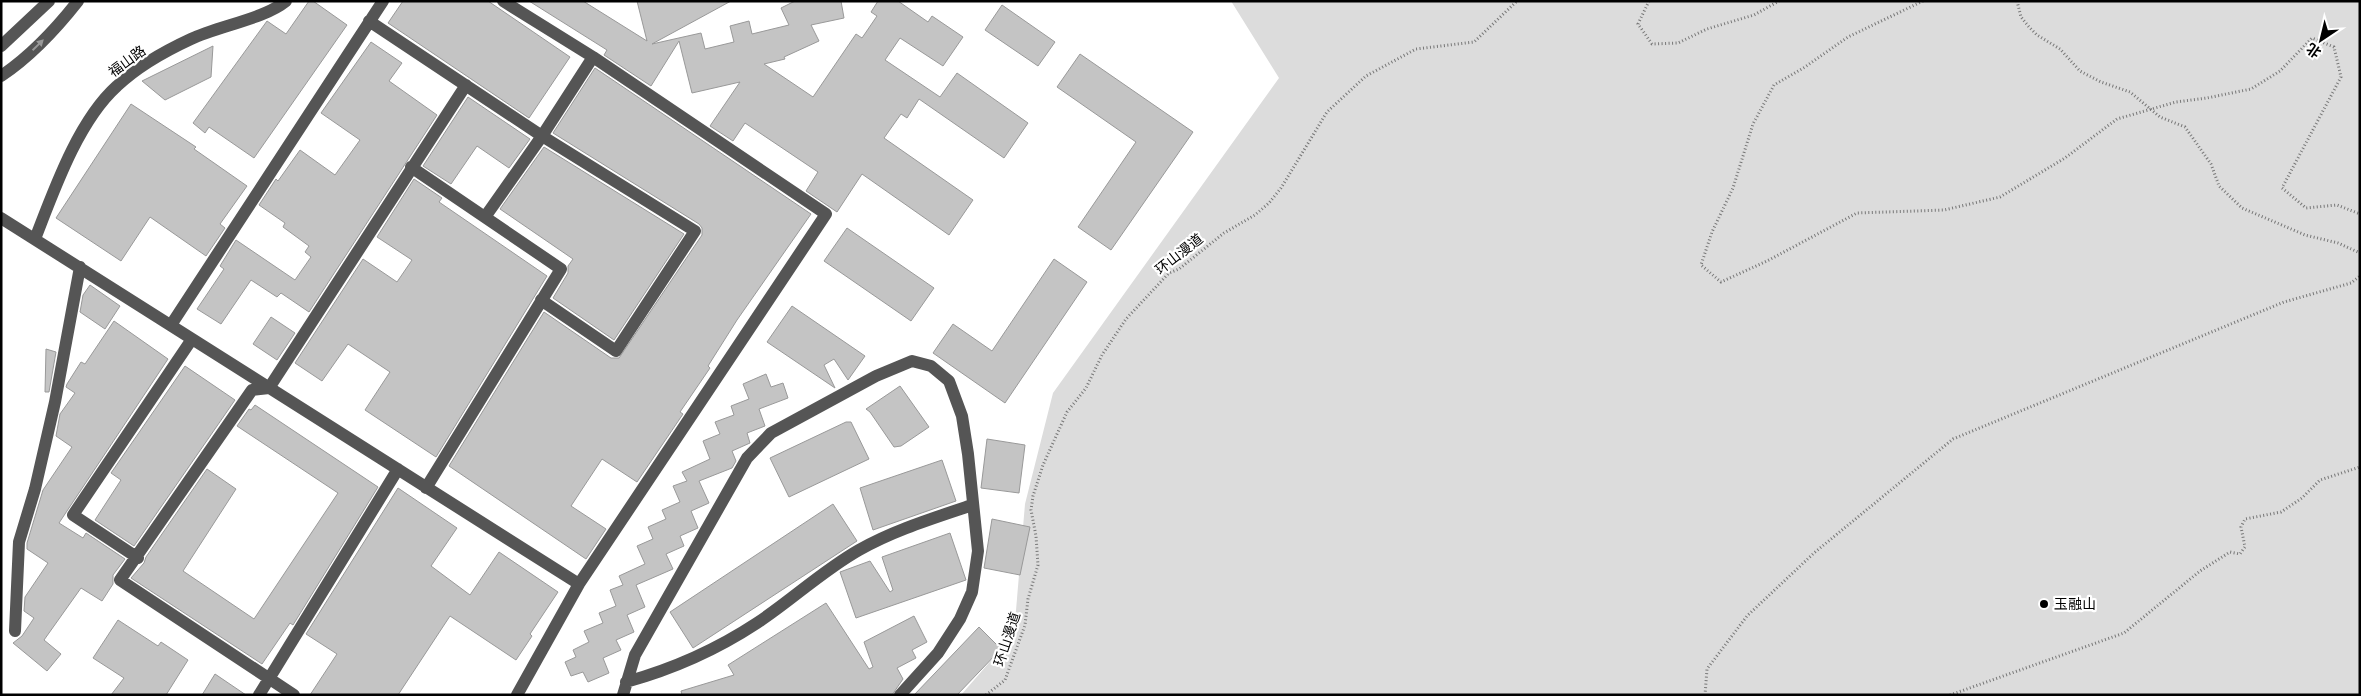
<svg xmlns="http://www.w3.org/2000/svg" width="2361" height="696" viewBox="0 0 2361 696" font-family="'DejaVu Sans','Noto Sans SC',sans-serif">
	<style>
		.green { fill: #dcdcdc }
		.building { fill: #c4c4c4; stroke: #999 }
		.lines { fill: none; stroke-linecap: round; stroke-linejoin: round }
		.path { stroke: #777; stroke-width: 3; stroke-dasharray: 1 2.5; stroke-linecap: butt }
		.minor { stroke: #555; stroke-width: 12 }
		.oneway { fill: #999 }
		.poi-dot { fill: #000; stroke: #fff; stroke-width: 2 }
		.labels { text-anchor: middle; stroke-width: 4.5; stroke-linejoin: round; paint-order: stroke }
		.street-label { font-size: 14px; fill: #000; stroke: #fff }
		.poi-label { font-size: 14px; fill: #000; stroke: #fff; text-anchor: start }
	</style>
	<rect width="100%" height="100%" fill="#fff"/>
	<path class="green" d="M1231,1H2360V695H961L1014,634L1025,504L1053,393L1279,78Z"/>
	<path class="building" d="M309,1H313L347,25L254,158L209,127L205,133L193,123L267,21L286,34Z
		M403,1H488L570,57L529,118L388,23Z
		M529,1H583L647,41L637,1H731L652,44L701,33L705,49L734,42L730,26L749,21L752,34L789,25L781,8L795,1H841L844,18L811,25L819,41L784,57L785,59L764,64L813,97L856,34L862,38L877,16L871,12L878,1H898L928,22L932,16L963,37L943,66L900,38L885,60L940,97L957,73L1028,123L1004,158L919,99L907,118L901,114L884,138L973,200L949,235L862,174L837,212L806,191L818,172L745,123L733,141L710,126L740,82L692,93L679,41L651,86L604,55L607,50Z
		M1002,5L1055,42L1038,66L985,30Z
		M371,42L402,63L389,81L437,115L309,312L281,293L277,297L251,280L221,324L197,309L224,269L220,266L236,240L295,280L311,257L305,252L309,246L283,227L285,223L259,205L276,179L278,181L300,150L335,175L360,140L321,113Z
		M213,46L211,77L165,100L142,81Z
		M1080,54L1193,132L1111,250L1078,227L1136,142L1057,87Z
		M595,68L811,214L737,320L708,366L710,368L680,412L683,414L637,482L602,459L571,506L606,529L586,559L449,466L544,312L611,358H619L702,235V228L699,224L553,133Z
		M468,97L530,139L509,168L477,146L451,184L423,166Z
		M131,104L196,147L194,149L247,186L220,224L225,228L206,256L150,217L121,261L56,218Z
		M544,147L684,234L614,340L553,298L568,273V266L573,259L500,209Z
		M414,179L442,198L439,202L547,276L436,457L365,410L390,372L348,344L322,381L295,363L363,259L397,282L412,260L377,237Z
		M847,228L934,288L911,321L824,261Z
		M1054,259L1087,282L1005,403L933,353L953,324L992,351Z
		M90,285L120,306L105,329L80,312L83,295Z
		M792,306L865,356L848,380L834,359L824,365L835,388L767,342Z
		M271,317L295,333L277,360L253,344Z
		M114,321L168,359L59,523L83,538L86,533L125,559L113,575V584L102,601L81,588L44,640L61,654L47,671L13,643L22,636L34,618L24,611L25,597L48,563L27,549V543L43,490L72,447L56,436L60,414L75,393L66,387L67,384L81,362L85,364Z
		M46,349L56,352L49,392H45Z
		M185,366L235,400L134,546L95,520L121,480L111,473Z
		M766,374L771,387L783,383L788,398L759,409L765,426L747,433L750,443L732,451L736,461L732,468L699,481L709,503L691,511L698,528L680,536L684,546L666,554L673,569L636,585L645,607L627,615L634,632L616,640L621,650L603,658L609,673L588,682L583,672L571,676L565,662L576,657L573,650L589,642L584,631L603,623L599,613L616,606L610,590L623,585L619,576L645,564L637,546L653,539L648,527L666,519L662,510L680,502L673,486L687,481L682,472L710,459L703,441L720,434L715,422L734,415L731,406L749,399L743,384Z
		M900,386L929,427L901,446L894,447L870,412L866,409Z
		M255,405L378,487L293,625L290,623L262,664L131,578L144,563L146,557L207,469L236,489L183,571L254,619L338,493L237,426L249,409L251,410Z
		M846,422H851L869,459L789,497L770,458Z
		M987,439L1025,445L1019,493L981,488Z
		M942,460L956,501L873,530L860,488Z
		M398,488L457,528L431,566L470,595L499,552L558,592L530,634L532,636L516,660L450,616L398,695H310L337,654L306,634Z
		M833,504L857,541L693,648L670,612Z
		M992,519L1030,527L1020,575L984,568Z
		M950,533L966,580L856,618L840,572L870,561L890,592L893,590L882,557Z
		M826,603L869,669L873,667L864,642L914,616L927,642L912,650L916,658L897,668L903,679L892,695H682L681,691L734,675L728,665Z
		M118,620L158,646L161,642L188,660L166,695H111L124,678L93,658Z
		M979,627L1001,649L957,695H914Z
		M215,674L246,695H202Z"/>
	<g class="lines">
		<path class="path" d="M1649,1L1638,24L1652,44L1678,43L1707,29L1754,15L1779,1
			M1923,1L1848,37L1805,67L1774,85L1753,124L1733,188L1712,232L1701,265L1721,282L1767,261L1857,213L1944,210L2000,197L2065,158L2117,119L2176,102L2207,98L2251,89L2280,71L2312,38L2334,47L2341,77L2282,188L2306,208L2337,205L2360,214
			M2017,1L2021,17L2029,27L2037,35L2060,49L2080,71L2101,82L2130,92L2160,117L2185,127L2211,164L2219,186L2242,208L2305,235L2338,243L2360,253
			M986,695L1005,680L1025,625L1028,599L1038,565L1036,536L1031,510L1033,496L1043,465L1067,412L1086,388L1102,355L1126,319L1169,273L1179,269L1224,233L1255,215L1269,203L1281,188L1327,112L1366,76L1416,49L1474,42L1517,1
			M1705,695L1707,669L1747,616L1814,553L1953,439L2284,302L2351,283L2360,276
			M1950,695L2124,633L2200,571L2230,552L2240,554L2245,547L2241,527L2245,519L2281,512L2302,498L2320,480L2360,467"/>
		<path class="minor" d="M503,1L593,57L826,214L579,584L517,695
			M369,21L542,136L695,231L616,351L541,300
			M1,46L49,1
			M1,76C31,56 56,29 78,1
			M411,167L561,269L426,488
			M485,217L542,136L593,57
			M1,218L579,584
			M35,239C54,190 78,121 117,86C138,66 165,51 191,39C218,26 264,19 286,1
			M171,325L383,1
			M269,388L252,390L120,580L294,695
			M269,388L466,85
			M138,558L73,515L192,339
			M15,631L19,542L35,489L55,402L80,267
			M626,682C673,669 716,650 757,623C792,600 822,571 859,550C894,530 934,518 972,505
			M259,695L398,469
			M623,695L635,655L747,458L771,433L876,376L912,361L931,366L949,381L962,416L968,454L978,551L972,592L960,619L938,653L900,695"/>
	</g>
	<defs><path id="oneway-solid" d="M-6-.8H1V-3.2L6.5 0L1 3.2V.8H-6Z" transform="scale(1.25)"/></defs>
	<use class="oneway" href="#oneway-solid" transform="translate(38 45) rotate(-44)"/>
	<circle class="poi-dot" cx="2044" cy="604" r="5"/>
	<g class="labels">
		<g class="street-label">
			<text transform="translate(127 61) rotate(-36)" y="5">福山路</text>
			<text transform="translate(1179 254) rotate(-38)" y="5">环山漫道</text>
			<text transform="translate(1007 639) rotate(-72)" y="5">环山漫道</text>
		</g>
		<g class="poi-label">
			<text x="2054" y="609">玉融山</text>
		</g>
	</g>
	<rect width="2361" height="696" fill="none" stroke="#000000" stroke-width="5"/>
	<g transform="translate(2321 40) rotate(215)" stroke="#ffffff" stroke-width="4" paint-order="stroke">
	<path d="M0-4L9 19L0 12L-9 19Z" fill="#000000"/>
	<text y="-8" font-size="14" font-weight="bold" text-anchor="middle" fill="#000000">北</text>
	</g>
</svg>
